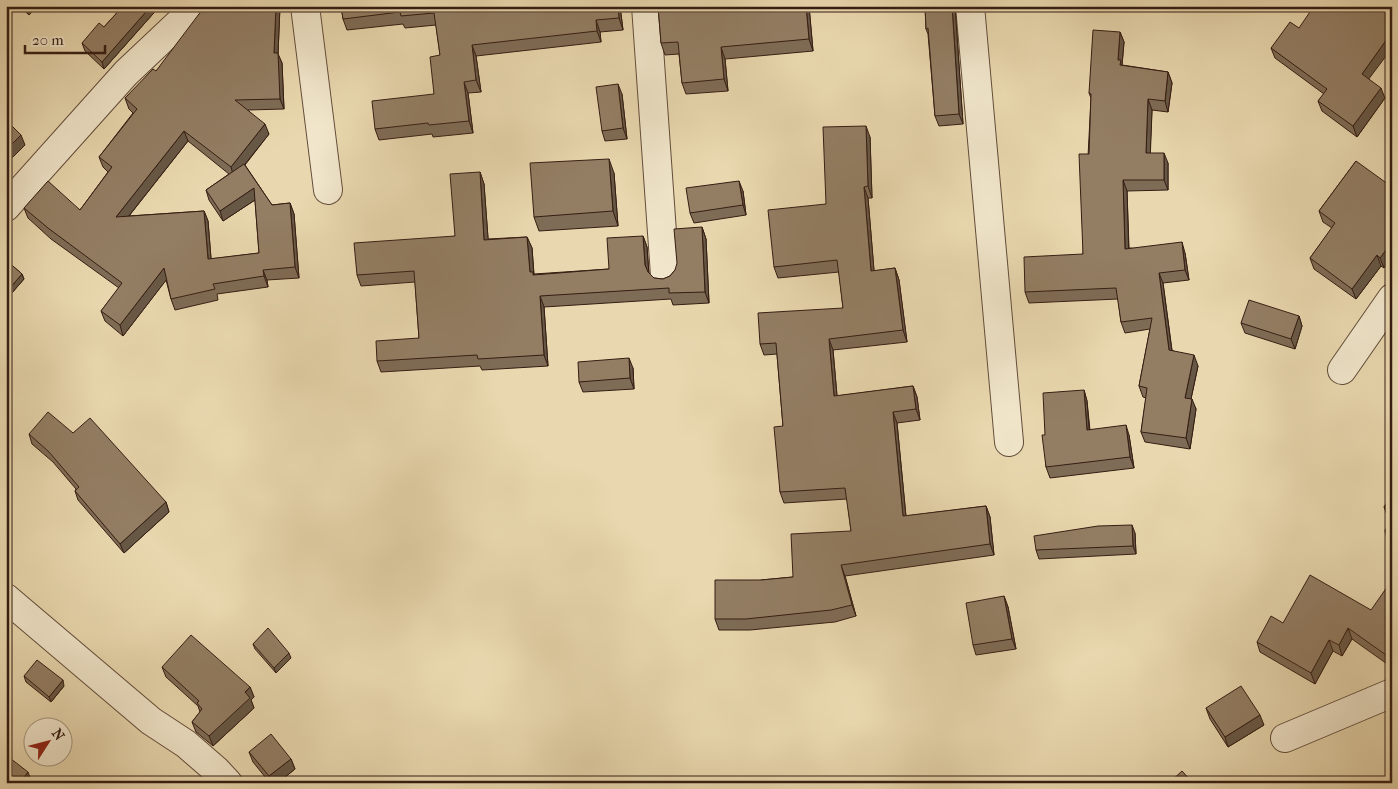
<svg xmlns="http://www.w3.org/2000/svg" width="1398" height="789" viewBox="0 0 1398 789" font-family="'IM FELL French Canon',serif">
	<style>
		.lines { fill: none; stroke-linecap: round; stroke-linejoin: round }
		.minor-casing { stroke: #624c3a; stroke-width: 30 }
		.minor { stroke: #f1e6cb; stroke-width: 28 }
		.wall { fill: #7e6c56; stroke: #351d13; fill-rule: evenodd }
		.shaded-wall { fill: #675846; stroke: #351d13 }
		.building { fill: #937e64; stroke: #351d13 }
	</style>
	<rect width="100%" height="100%" fill="#e9d8af"/>
	<filter id="stains"><feTurbulence type="fractalNoise" baseFrequency=".004" numOctaves="4"/><feColorMatrix values="0 0 0 0 .2 0 0 0 0 .09 0 0 0 0 .02 0 0 0 .5 -.17"/></filter>
	<radialGradient id="worn" r=".72"><stop offset=".6" stop-color="#630" stop-opacity="0"/><stop offset="1" stop-color="#630" stop-opacity=".3"/></radialGradient>
	<g class="lines">
		<defs>
			<path id="minor" d="M305,6L328,190
				M646,6L665,275
				M970,6L1009,442
				M6,207L126,73L197,6
				M1342,370L1392,298
				M6,598L151,721L186,744L216,770L228,783
				M1285,738L1392,693"/>
		</defs>
		<use href="#minor" class="minor-casing"/>
		<use href="#minor" class="minor"/>
	</g>
	<path class="wall" d="M19,6H37L29,15Z
		M123,6H160L104,69L85,51L82,43L104,27Z
		M217,6H280L278,54L282,63L284,109L248,110L269,134L245,165L272,205L290,203L294,214L299,278L267,280L268,287L217,294L218,300L175,310L171,299L166,280L123,336L105,321L101,311L119,288L51,239L28,218L24,208L80,210L108,172L103,167L99,157L133,113L129,109L125,98L156,71ZM188,141L229,174L206,190L209,200L223,221L255,200L259,253L211,259L208,221L204,211L129,216Z
		M341,6H541V9L620,6L623,30L600,32L601,42L476,56L481,92L468,93L473,133L433,137L432,134L379,140L375,129L434,94L440,55L436,25L405,28L403,24L347,30L343,19Z
		M658,6H809L813,51L725,59L728,91L686,94L682,83L679,54L665,55L661,43Z
		M925,6H955L963,124L939,126L935,116L928,34L926,29Z
		M1299,28L1369,79L1385,98L1357,137L1322,111L1318,101L1324,94L1275,58L1271,48Z
		M1120,32L1124,42L1122,65L1168,72L1172,83L1168,112L1152,110L1150,153L1168,163V190L1127,191L1129,248L1185,253L1189,280L1163,283L1172,350L1198,366L1191,399L1196,409L1190,449L1145,442L1141,432L1146,398L1143,397L1139,386L1150,329L1125,333L1121,322L1118,299L1029,303L1025,292L1083,254L1091,98L1089,93Z
		M622,94L627,139L605,141L602,131Z
		M870,137L872,198H868L874,271L895,268L899,280L907,342L833,350L837,396L913,386L917,397L920,420L897,423L906,516L986,506L990,517L994,555L845,576L856,616L835,622L750,630H719L715,619L761,580L793,577L851,531L847,499L784,503L780,492L783,426L777,354L764,355L760,344L843,308L839,272L778,278L774,267L826,204Z
		M1356,161L1384,268L1381,266L1356,299L1314,269L1310,258L1332,228L1323,222L1319,211Z
		M480,172L484,184L488,239L527,237L532,248L534,274L609,269L643,236L647,247L649,274L654,278L663,279L670,276L675,270L702,227L706,239L709,303L673,305L671,299L544,307L548,366L482,370L480,366L381,372L377,361L419,338L415,282L361,286L357,275L455,236Z
		M614,173L618,226L539,231L534,217Z
		M743,191L746,215L694,223L690,213Z
		M6,260L22,274L24,279L11,294L6,290Z
		M1299,316L1302,326L1295,349L1245,333L1241,323Z
		M633,368L634,389L583,392L579,382Z
		M1084,390L1087,401L1090,430L1129,435L1134,468L1050,478L1046,467L1045,435Z
		M73,433L166,502L169,512L124,553L78,500L75,491L76,489L53,462L32,444L29,434Z
		M1392,495V543L1388,541L1385,531L1391,519L1388,518L1384,507Z
		M1135,533L1136,554L1039,559L1036,550Z
		M1004,596L1008,607L1016,649L976,655L973,645Z
		M1371,610L1390,666L1352,639L1342,656L1333,651L1315,684L1260,652L1257,642Z
		M253,644L291,658L276,673L255,649Z
		M162,667L250,687L254,697L251,700L254,708L213,746L196,732L192,722L200,712L198,706L166,677Z
		M24,676L64,686L51,702L26,682Z
		M1206,708L1264,725L1228,747L1210,719Z
		M249,752L291,759L295,769L278,783H270L253,762Z"/>
	<path class="shaded-wall" d="M6,6H11L6,11Z
		M25,6H37L29,15Z
		M151,6H160L104,69L102,62Z
		M276,6H280L278,54L282,63L284,109L280,99L274,53Z
		M618,6H620L623,30L619,18Z
		M806,6H809L813,51L809,39Z
		M952,6H955L963,124L959,114Z
		M596,20L600,32L601,42L597,31Z
		M1120,32L1124,42L1122,65L1124,75L1118,60Z
		M1392,32V48L1365,84L1362,74Z
		M472,45L476,56L481,92L476,80Z
		M721,47L725,59L728,91L724,79Z
		M1168,72L1172,83L1168,112L1165,101Z
		M464,82L468,93L473,133L469,121Z
		M618,84L622,94L627,139L623,128Z
		M1381,88L1385,98L1357,137L1353,126Z
		M1148,99L1152,110L1150,164L1146,153Z
		M265,124L269,134L234,178L231,167Z
		M866,126L870,137L872,198L868,186Z
		M184,131L188,141L120,227L116,217Z
		M21,135L25,145L6,164V150Z
		M1164,153L1168,163V190L1164,180Z
		M609,159L614,173L618,226L613,211Z
		M480,172L484,184L489,251L484,240Z
		M1123,180L1127,191L1129,259L1125,249Z
		M739,181L743,191L746,215L743,205Z
		M864,187L868,198L875,282L871,271Z
		M254,188L258,198L223,221L220,211Z
		M290,203L294,214L299,278L295,267Z
		M204,211L208,221L212,270L208,259Z
		M702,227L706,239L709,303L705,292Z
		M643,236L647,247L649,276L645,265Z
		M527,237L532,248L534,277L530,272Z
		M1182,242L1185,253L1189,280L1185,270Z
		M1392,242V258L1384,268L1380,258Z
		M1377,255L1381,266L1356,299L1352,289Z
		M164,268L167,279L123,336L120,325Z
		M895,268L899,280L907,342L903,330Z
		M263,270L267,280L268,287L264,276Z
		M1159,273L1163,283L1173,360L1169,350Z
		M22,274L24,279L11,294L9,289Z
		M540,296L544,307L548,366L544,355Z
		M1299,316L1302,326L1295,349L1291,339Z
		M829,339L833,350L838,407L834,396Z
		M1194,355L1198,366L1189,408L1185,398Z
		M629,358L633,368L634,389L630,378Z
		M913,386L917,397L920,420L916,409Z
		M1084,390L1087,401L1090,440L1087,430Z
		M1192,399L1196,409L1190,449L1186,438Z
		M893,412L897,423L907,528L903,516Z
		M1126,425L1129,435L1134,468L1130,457Z
		M166,502L169,512L124,553L120,544Z
		M986,506L990,517L994,555L990,544Z
		M1132,525L1135,533L1136,554L1133,546Z
		M841,565L845,576L856,616L852,605Z
		M1004,596L1008,607L1016,649L1012,639Z
		M1348,628L1352,639L1342,656L1339,645Z
		M1329,640L1333,651L1315,684L1311,673Z
		M1392,648V663L1390,666L1386,655Z
		M289,653L291,658L276,673L274,668Z
		M63,680L64,686L51,702L49,697Z
		M250,687L254,697L251,700L254,708L213,746L209,736Z
		M1260,715L1264,725L1228,747L1225,737Z
		M291,759L295,769L278,783H271L269,776Z
		M28,772L32,783H20Z"/>
	<path class="building" d="M123,6H151L102,62L82,43L99,23L104,27Z
		M205,6H215L216,7L217,6H276L274,53H278L280,99L235,100L265,124L231,167L184,131L116,217L204,211L208,259L259,253L254,188L220,211L206,190L244,164L272,205L290,203L295,267L263,270L264,276L213,284L215,289L171,299L164,268L120,325L101,311L122,283L48,228L24,208L48,181L80,210L112,167L99,157L137,109L125,98L153,69L156,71Z
		M341,6H538V10L570,6H618L619,18L596,20L597,31L472,45L476,80L464,82L469,121L429,125L428,123L375,129L372,101L434,94L430,57L440,55L434,13L401,16L400,12L343,19Z
		M658,6H806L809,39L721,47L724,79L682,83L678,42L661,43Z
		M925,6H952L959,114L935,116L928,28L926,29Z
		M1314,6H1392V32L1362,74L1381,88L1353,126L1318,101L1327,89L1271,48L1290,22L1299,28Z
		M1093,30L1120,32L1118,60H1121L1120,65L1168,72L1165,101L1148,99L1146,153H1164V180H1123L1125,249L1182,242L1185,270L1159,273L1169,350L1194,355L1185,398L1192,399L1186,438L1141,432L1147,388L1139,386L1152,318L1121,322L1116,288L1025,292L1024,257L1083,254L1079,154H1089L1091,94L1089,93Z
		M618,84L623,128L602,131L596,87Z
		M6,120L21,135L6,150Z
		M866,126L868,186L864,187L871,271L895,268L903,330L829,339L834,396L913,386L916,409L893,412L903,516L986,506L990,544L841,565L852,605L831,610L746,619H715V580H761L793,577L791,534L851,531L845,488L780,492L774,427L783,426L776,343L760,344L758,313L843,308L837,260L774,267L768,210L826,204L823,127Z
		M609,159L613,211L534,217L530,163Z
		M1356,161L1392,187V242L1380,258L1377,255L1352,289L1310,258L1335,223L1319,211Z
		M480,172L484,240L527,237L530,272H533V275L609,269L607,238L643,236L645,265L648,272L654,278L663,279L670,276L675,270L677,263L674,229L702,227L705,292L669,293V288L540,296L544,355L478,359L477,355L377,361L376,341L419,338L414,271L357,275L354,243L455,236L450,174Z
		M739,181L743,205L690,213L686,188Z
		M6,260L22,274L9,289L6,287Z
		M1249,300L1299,316L1291,339L1241,323Z
		M629,358L630,378L579,382L578,362Z
		M1084,390L1087,430L1126,425L1130,457L1046,467L1042,435H1045L1043,393Z
		M48,412L73,433L90,418L166,502L120,544L75,491L79,487L49,452L29,434Z
		M1392,495V511L1384,507Z
		M1392,517V535L1385,531Z
		M1132,525L1133,546L1036,550L1034,536L1098,526Z
		M1310,575L1371,610L1392,580V648L1386,655L1348,628L1339,645L1329,640L1311,673L1257,642L1271,616L1283,623Z
		M1004,596L1012,639L973,645L966,603Z
		M268,628L289,653L274,668L253,644Z
		M191,635L250,687L245,692L250,698L209,736L192,722L202,709L197,703L199,701L162,667Z
		M37,660L63,680L49,697L24,676Z
		M1241,686L1260,715L1225,737L1206,708Z
		M271,734L291,759L269,776L249,752Z
		M6,755L28,772L20,783H6Z
		M1182,771L1193,783H1169Z"/>
	<rect width="1398" height="789" fill="none" stroke="#e9d8af" stroke-width="25"/>
	<rect x="8" y="8" width="1383" height="774" fill="none" stroke="#351d13" stroke-width="2.5"/>
	<rect x="12" y="12" width="1373" height="764" fill="none" stroke="#351d13"/>
	<g transform="translate(48 742) rotate(54)"><circle r="24" fill="#f1e6cb" stroke="#a69681"/>
	<path d="M0-4L9 19L0 12L-9 19Z" fill="#8f2418"/>
	<text y="-8" font-size="14" font-weight="bold" text-anchor="middle" fill="#351d13">N</text>
	</g>
	<path d="M25 45v8h80v-8" fill="none" stroke="#351d13" stroke-width="2.5"/>
	<text x="32" y="45" font-size="15" fill="#351d13" stroke="#f1e6cb" stroke-width="4" paint-order="stroke">20 m</text>
	<rect width="100%" height="100%" filter="url(#stains)"/>
	<rect width="100%" height="100%" fill="url(#worn)"/>
</svg>
